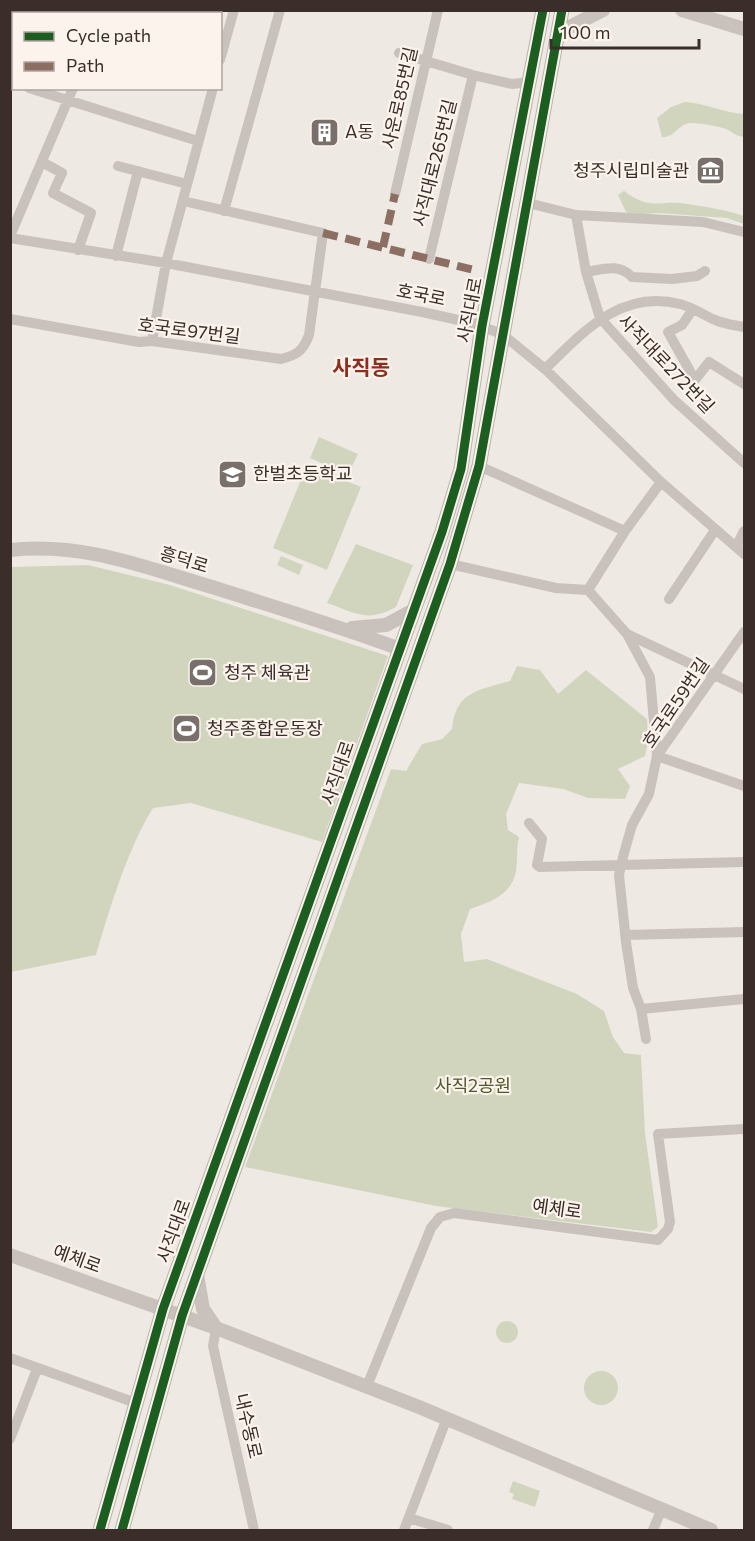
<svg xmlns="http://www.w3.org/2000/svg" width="755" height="1541" viewBox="0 0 755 1541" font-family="Commissioner,'Noto Sans KR',sans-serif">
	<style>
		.green { fill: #d2d5be }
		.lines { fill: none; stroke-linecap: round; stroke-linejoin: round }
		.minor { stroke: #c9c1bc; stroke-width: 10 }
		.tertiary { stroke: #c9c1bc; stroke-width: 14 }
		.secondary { stroke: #b9b1ad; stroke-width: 15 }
		.quiet { stroke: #8d6e63; stroke-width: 8; stroke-dasharray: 15 8; stroke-linecap: butt }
		.cycleway-casing { stroke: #fbf3ec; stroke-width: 13 }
		.cycleway { stroke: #1b5e20; stroke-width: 9 }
		.labels { text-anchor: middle; stroke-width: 4.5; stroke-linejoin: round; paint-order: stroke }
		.street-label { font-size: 18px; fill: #3a2d2a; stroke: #fbf3ec }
		.poi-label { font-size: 18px; fill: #3a2d2a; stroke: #fbf3ec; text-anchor: start }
		.park-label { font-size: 18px; fill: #4e5a2c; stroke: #fbf3ec }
		.quarter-label { font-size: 21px; font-weight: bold; fill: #8d2e1f; stroke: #fbf3ec }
	</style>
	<rect width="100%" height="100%" fill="#efe9e4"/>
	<path class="green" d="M685,102C706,103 723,113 744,114V137C736,136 734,133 728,130C720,126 699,123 690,123C678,124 675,138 662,137L657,118L671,107Z
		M624,191C653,212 658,199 688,204C707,207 727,210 744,216V224L727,218L658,213L632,215L626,212L618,195Z
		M319,437L358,454L348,475L310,458Z
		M307,465L361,487L327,570L273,548Z
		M356,544L413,565L396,607C367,623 356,613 327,603Z
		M281,556L303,565L299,575L277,565Z
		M88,565L170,585L388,656L322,842L191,803L153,808C128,848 109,910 96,955L11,972V567Z
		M517,666L540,670L558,694L586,670L647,719L648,741L645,756L618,769L630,786L625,799L588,798L563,789L519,783L506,814L508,830L519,837C516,849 518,860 516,871C512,895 490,902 470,909L461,934L464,962L487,959L577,994L604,1011L613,1037L624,1053L641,1055L645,1133L658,1227L651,1232L436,1206L245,1167L391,769L406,771L422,744L442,739L452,729C455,691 480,690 510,681Z
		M496 1332a11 11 0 1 1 22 0a11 11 0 1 1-22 0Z
		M584 1388a17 17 0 1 1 34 0a17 17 0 1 1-34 0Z
		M513,1481L540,1491L535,1507L512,1499L514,1494L509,1492Z"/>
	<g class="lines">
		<path class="minor" d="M107,14L109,10
			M10,18L14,10
			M399,53L473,75L512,84L529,82
			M220,60L234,10
			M10,83L14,84
			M29,88L198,141
			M42,162L62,173L53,193L91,213L78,250
			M118,166L187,184
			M395,194L438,10
			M528,203L576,215L586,272L600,318L674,400L744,463
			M224,211L280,10
			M576,215L703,222L744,232
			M10,236L73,88
			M10,238L166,263L422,312L472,323L502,334L545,369L661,482L744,554
			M116,256L138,171
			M429,259L473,75
			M586,272C604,269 619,263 632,277L672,279L697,276L705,271
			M693,309L682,325L668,332L695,380L709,362L744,384
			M10,319L139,342L152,341L281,359C297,355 303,351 309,335L323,233L183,201
			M152,341L166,263L213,88
			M545,369C583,332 621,289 680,304C692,307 702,314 713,319C723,324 734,325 744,327
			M479,466L625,531
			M736,547L744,531
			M450,564L556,588L588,590
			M588,590L627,634L650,677L657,756L744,786
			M588,590L625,531L661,482
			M669,599L715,530
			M627,634L744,689
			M529,823L542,839L537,865L540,867L744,862
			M625,935L744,932
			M641,1009L744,999
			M646,1039L641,1009L633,988L626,942L619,875L623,857L632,825L649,794L657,756L744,632
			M216,1328L213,1346L254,1530
			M10,1358L136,1403
			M367,1386L431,1228L440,1217L454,1213L658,1240L668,1229L670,1222L658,1134L744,1129
			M10,1439L37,1369
			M409,1518L448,1530
			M404,1530L447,1418
			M653,1530L661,1511"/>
		<path class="tertiary" d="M682,10L744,29
			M558,33L603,10
			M10,550C83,542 144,567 212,587C275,607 338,626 400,649
			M352,628L386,625L414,610
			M10,1255L216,1328L419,1407L711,1530
			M197,1275L203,1309L216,1328"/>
		<path class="secondary" d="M100,1530L163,1309L442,532L461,469L482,326L543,10
			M122,1530L182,1316L450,564L479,466L562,10"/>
		<path class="quiet" d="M323,233L478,271
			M383,247L395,194"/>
		<defs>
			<path id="cycleway" d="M100,1530L163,1309L442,532L461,469L482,326L543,10
				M122,1530L182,1316L450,564L479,466L562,10"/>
		</defs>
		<use href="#cycleway" class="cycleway-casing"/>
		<use href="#cycleway" class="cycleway"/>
	</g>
	<defs>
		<symbol id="building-square" viewBox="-11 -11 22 22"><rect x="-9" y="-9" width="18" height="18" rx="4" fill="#796f6b" stroke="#fbf3ec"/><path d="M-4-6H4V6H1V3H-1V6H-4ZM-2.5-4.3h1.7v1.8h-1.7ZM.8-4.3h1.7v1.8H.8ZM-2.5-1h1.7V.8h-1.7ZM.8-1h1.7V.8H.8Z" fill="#fff"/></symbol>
		<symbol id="museum-square" viewBox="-11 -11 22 22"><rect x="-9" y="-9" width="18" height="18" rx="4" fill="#796f6b" stroke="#fbf3ec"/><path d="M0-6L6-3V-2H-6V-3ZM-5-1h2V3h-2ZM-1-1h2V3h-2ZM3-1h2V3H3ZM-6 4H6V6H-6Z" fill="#fff"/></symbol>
		<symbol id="school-square" viewBox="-11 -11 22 22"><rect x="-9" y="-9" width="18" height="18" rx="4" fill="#796f6b" stroke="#fbf3ec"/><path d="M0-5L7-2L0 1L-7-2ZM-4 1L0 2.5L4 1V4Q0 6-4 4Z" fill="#fff"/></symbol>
		<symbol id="stadium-square" viewBox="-11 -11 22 22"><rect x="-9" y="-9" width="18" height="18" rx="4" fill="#796f6b" stroke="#fbf3ec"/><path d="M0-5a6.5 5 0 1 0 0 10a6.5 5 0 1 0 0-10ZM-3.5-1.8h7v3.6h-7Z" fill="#fff"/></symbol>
	</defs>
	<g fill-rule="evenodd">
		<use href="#building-square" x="308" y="116" width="33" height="33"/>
		<use href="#museum-square" x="694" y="154" width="33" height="33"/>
		<use href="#school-square" x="216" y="458" width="33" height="33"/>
		<use href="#stadium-square" x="186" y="656" width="33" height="33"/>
		<use href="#stadium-square" x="170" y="712" width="33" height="33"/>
	</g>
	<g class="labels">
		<g class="street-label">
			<text transform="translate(400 98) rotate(-77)" y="6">사운로85번길</text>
			<text transform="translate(435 163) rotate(-76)" y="6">사직대로265번길</text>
			<text transform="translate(421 295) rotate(11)" y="6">호국로</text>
			<text transform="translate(470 310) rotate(-79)" y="6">사직대로</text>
			<text transform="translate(189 331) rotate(7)" y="6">호국로97번길</text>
			<text transform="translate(666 364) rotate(46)" y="6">사직대로272번길</text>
			<text transform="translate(184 560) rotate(17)" y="6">흥덕로</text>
			<text transform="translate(676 703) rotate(-56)" y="6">호국로59번길</text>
			<text transform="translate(338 773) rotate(-71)" y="6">사직대로</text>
			<text transform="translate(557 1209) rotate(8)" y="6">예체로</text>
			<text transform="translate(174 1231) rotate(-70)" y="6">사직대로</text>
			<text transform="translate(77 1259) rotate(20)" y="6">예체로</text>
			<text transform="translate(248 1426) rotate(77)" y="6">내수동로</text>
		</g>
		<g class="poi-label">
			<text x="345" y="138">A동</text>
			<text x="689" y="177" text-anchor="end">청주시립미술관</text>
			<text x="253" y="480">한벌초등학교</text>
			<text x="224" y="679">청주 체육관</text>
			<text x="207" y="735">청주종합운동장</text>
		</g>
		<g class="park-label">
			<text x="473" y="1092">사직2공원</text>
		</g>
		<g class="quarter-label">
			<text x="361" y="375">사직동</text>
		</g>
	</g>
	<rect width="755" height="1541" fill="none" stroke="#3a2d2a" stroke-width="24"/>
	<rect x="12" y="12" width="210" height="78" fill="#fbf3ec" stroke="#aea49e" stroke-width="1.5"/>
	<rect x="24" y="32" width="30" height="9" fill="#1b5e20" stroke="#aea49e" stroke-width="1.5"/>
	<text x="66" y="42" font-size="18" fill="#3a2d2a">Cycle path</text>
	<rect x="24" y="62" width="30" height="9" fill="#8d6e63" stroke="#aea49e" stroke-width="1.5"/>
	<text x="66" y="72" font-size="18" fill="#3a2d2a">Path</text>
	<path d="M551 39v9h148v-9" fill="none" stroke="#3a2d2a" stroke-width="3"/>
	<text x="560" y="39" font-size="18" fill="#3a2d2a" stroke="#fbf3ec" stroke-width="4.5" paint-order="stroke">100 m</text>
</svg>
